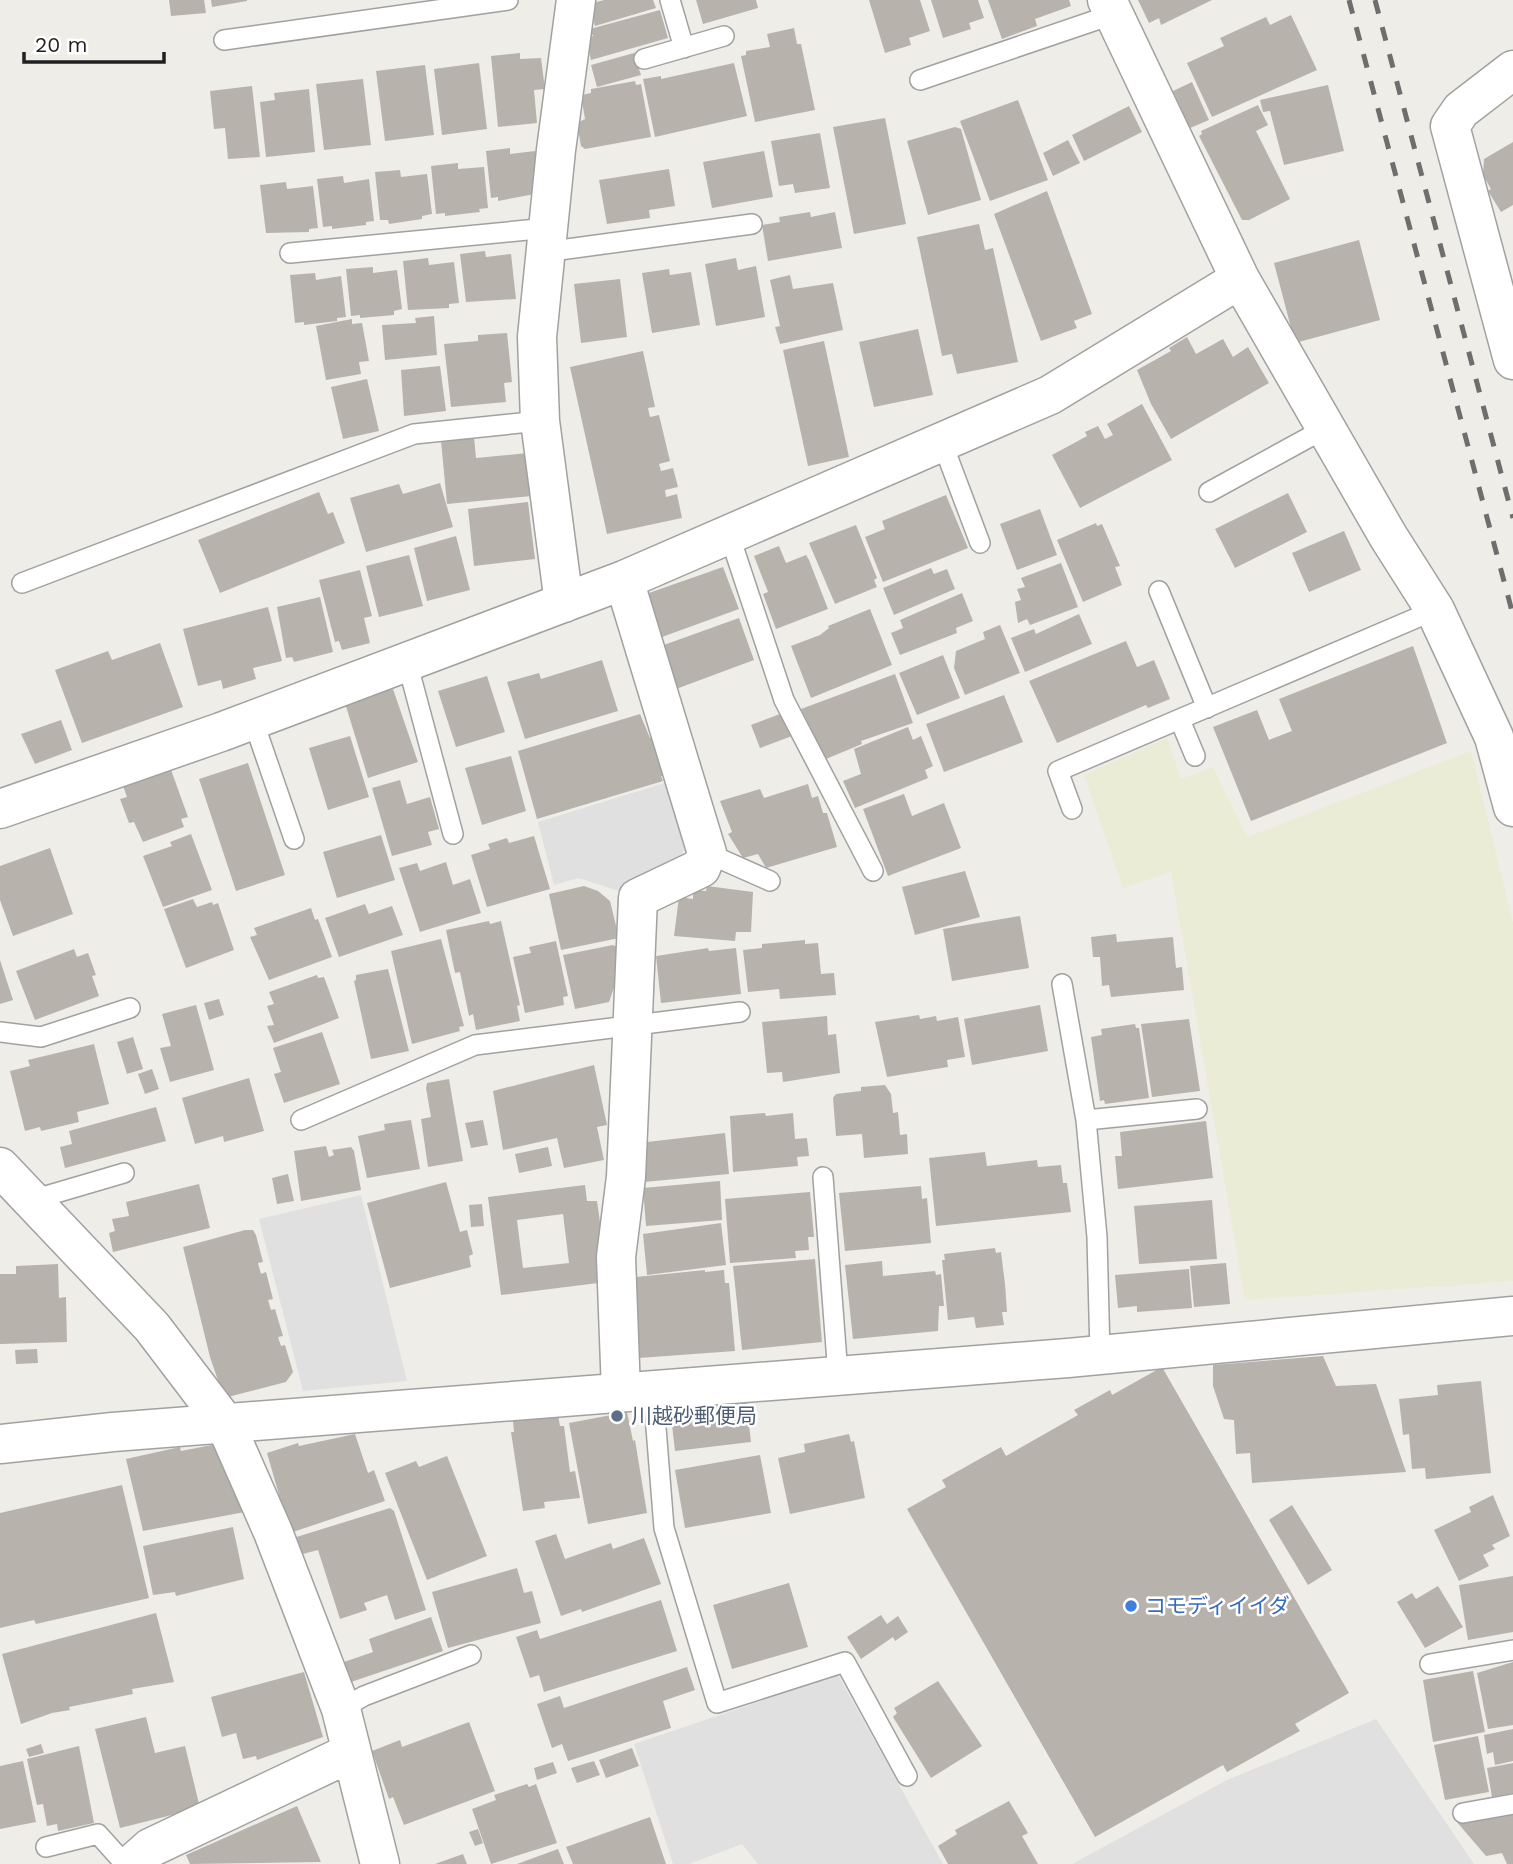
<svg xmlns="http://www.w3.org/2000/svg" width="1513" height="1864" viewBox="0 0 1513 1864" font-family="'Work Sans','Noto Sans JP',sans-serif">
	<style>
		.farmland { fill: #ebecd5 }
		.parking { fill: #e0e0e0 }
		.building { fill: #b8b2ad; fill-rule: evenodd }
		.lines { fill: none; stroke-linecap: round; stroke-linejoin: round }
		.service-casing { stroke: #a1a1a1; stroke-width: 22 }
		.minor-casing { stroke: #a1a1a1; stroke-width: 41 }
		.service { stroke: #fff; stroke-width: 19 }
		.minor { stroke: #fff; stroke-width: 38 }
		.rail { stroke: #6e6e6e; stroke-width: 5; stroke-dasharray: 14 14; stroke-linecap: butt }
		.service-dot { fill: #5c6f8a; stroke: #fff; stroke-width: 2.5 }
		.shop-dot { fill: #3f7fe0; stroke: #fff; stroke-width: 2.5 }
		.labels { text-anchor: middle; stroke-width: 5; stroke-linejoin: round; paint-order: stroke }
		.service-label { font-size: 21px; fill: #4e5e75; stroke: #fff; text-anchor: start }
		.shop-label { font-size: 21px; fill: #366cbe; stroke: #fff; text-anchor: start }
	</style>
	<rect width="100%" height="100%" fill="#efede7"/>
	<path class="farmland" d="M1167,738L1181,779L1213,767L1247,837L1471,751L1513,923V1281L1245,1300L1171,872L1123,888L1084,775Z"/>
	<path class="parking" d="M671,781L688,838L680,861L619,891L578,878L554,885L538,822Z
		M361,1195L407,1381L303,1391L259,1219Z
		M838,1675L943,1864H758L742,1844L689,1864H673L634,1744Z
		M1376,1719L1474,1864H1072L1227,1780Z"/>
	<path class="building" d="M169,0H204L206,13L171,16Z
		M211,0H247V1L212,7Z
		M604,0H653L656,8L595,26L589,4Z
		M696,0H756L758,8L703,24Z
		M869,0H920L930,31L909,38L911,45L885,53Z
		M931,0H978L984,18L969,23L971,29L943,38Z
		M988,0H1069L1071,6L1035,19L1037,26L1002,39Z
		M1138,0H1212L1161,25L1159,18L1149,23Z
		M660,10L668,38L591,60L586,38L593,36L590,29Z
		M1291,15L1317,70L1212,117L1187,63L1224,46L1220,38L1266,17L1270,25Z
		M794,28L797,44H801L815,110L755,122L741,56L746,55V51L770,47L767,34Z
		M520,53V59L541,58L545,89L534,90L537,123L498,127L491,56Z
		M634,53L641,75L597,87L591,65Z
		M479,63L487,129L442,135L434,69Z
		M734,63L747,116L655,137L643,79L661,76V79Z
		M425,65L434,135L385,141L376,71Z
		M363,79L371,145L324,150L316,84Z
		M635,81L636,85L641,84L651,137L585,149L581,146L577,123L585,119L581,95L591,93V89Z
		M1192,82L1209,120L1190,128L1173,91Z
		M1328,85L1344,151L1284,165L1270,111L1263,112L1260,100Z
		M252,86L260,157L228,159L225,128L214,129L210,91Z
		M309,89L315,152L266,157L260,102L275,100L274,93Z
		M1018,100L1048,180L990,201L960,121Z
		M1258,105L1268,125L1256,131L1290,199L1249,220H1242L1199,136L1202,134L1201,131Z
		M1129,106L1142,132L1084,161L1072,135Z
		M885,118L906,224L854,234L833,127Z
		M955,127L961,129L981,200L928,215L907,141Z
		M820,133L830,188L795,193L793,184L779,186L771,141Z
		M1068,140L1080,163L1053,176L1043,153Z
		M1513,142V205L1501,212L1488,191L1491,189L1483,175L1484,159Z
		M510,148V154L535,151L540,193L498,201V197L491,198L486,151Z
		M764,151L773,197L712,208L703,162Z
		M458,163V169L484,167L488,208L479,209L480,212L445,216V213L436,214L431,166Z
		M669,169L675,206L649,210L650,218L607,224L599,180Z
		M400,170L401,177L427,174L432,214L422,216V219L389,224L388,220H380L375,172Z
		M343,176L344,183L369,179L374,221L366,222V225L332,229V226L323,227L317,179Z
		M286,182L287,189L313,186L318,228L309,229V232L266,233L260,185Z
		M1047,191L1092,314L1074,321L1077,328L1041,341L994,214Z
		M810,212L811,217L835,212L842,248L768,261L762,225L780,222L779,217Z
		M979,224L985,250L993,248L1018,362L957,374L952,354L942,356L917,237Z
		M1359,240L1380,320L1295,343L1274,263Z
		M485,251L486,257L511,254L516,299L466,302L460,254Z
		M428,258L429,265L454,262L459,303L449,304V308L408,310L403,261Z
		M736,258L738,270L756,266L765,317L716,326L705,264Z
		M373,267V273L397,270L402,309L394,311V315L360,318V315L351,316L346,269Z
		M669,269L670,275L691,272L700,325L652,333L642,273Z
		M315,273L316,280L341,276L346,317L337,318V321L304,325V322L295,323L290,275Z
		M790,275L793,289L833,283L843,330L780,344L775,327L780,326L770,280Z
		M620,279L627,337L581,343L574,284Z
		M434,316L437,355L385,360L382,325L416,323L415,318Z
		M352,319V324L362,323L369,361L359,362L361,374L326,380L316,326Z
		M918,329L933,395L874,407L859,342Z
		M507,333L512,382L504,383L506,402L451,407L444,344L478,341V335Z
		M1187,337L1196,354L1223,339L1233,357L1248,347L1269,383L1171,439L1151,404L1137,370L1171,351L1169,348Z
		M824,341L849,457L808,466L783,350Z
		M643,351L655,407L648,408L650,417L659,415L670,461L659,464L661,471L673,468L678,487L665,490L666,497L677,494L682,518L607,534L570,367Z
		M440,366L446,411L404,416L401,370Z
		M367,379L379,431L343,439L331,387Z
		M1142,404L1172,460L1080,508L1052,455L1087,436L1085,432L1098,426L1105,439L1113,435L1107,424Z
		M474,437L476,458L528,453L532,496L447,504L441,441Z
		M440,483L453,527L366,552L350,498L399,484L403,494Z
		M319,492L328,514L333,512L345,543L220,593L198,540Z
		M1288,493L1307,532L1235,568L1215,529Z
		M946,495L968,548L883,582L865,537L885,529L882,521Z
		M528,502L535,559L474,566L468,509Z
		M1040,509L1057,555L1017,570L1000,524Z
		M1096,523L1097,526L1102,524L1120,566L1115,567L1122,585L1083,602L1057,540Z
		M856,525L877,578L874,580L877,587L835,604L809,543Z
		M1344,531L1361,570L1309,592L1292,553Z
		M456,536L470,590L427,601L414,548Z
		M779,546L786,563L806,555L809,560L828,609L776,629L763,594L768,592L754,556Z
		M409,555L423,606L379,617L366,566Z
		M1061,563L1078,607L1030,625L1027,619L1018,623L1015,602L1021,600L1017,589L1025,587L1021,578Z
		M723,567L739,609L662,637L646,594Z
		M931,568L934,574L947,569L955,589L894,615L883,588Z
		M360,570L372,616L364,618L370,643L342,650L339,641L335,642L319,580Z
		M962,593L973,621L956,628L957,633L900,655L891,633L903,628L900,620Z
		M320,597L333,652L294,662L292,657L286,658L277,607Z
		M268,607L282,661L253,668L256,679L223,689L221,680L198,686L183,629Z
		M870,609L892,665L811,698L791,646L820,635L829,628L828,626Z
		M1079,614L1092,644L1025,672L1011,638L1034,629L1036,634Z
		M739,618L754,660L676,689L661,646Z
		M1000,625L1020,673L965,695L954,668L956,651L985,639L983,632Z
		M1126,641L1137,667L1154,660L1170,699L1148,708L1146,705L1057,743L1029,681Z
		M160,643L183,707L82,743L55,670L108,651L112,660Z
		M1413,646L1447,743L1251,821L1213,727L1257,710L1269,740L1292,731L1279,699Z
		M943,655L960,698L917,715L899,673Z
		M602,660L618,711L525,739L507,682L539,673L541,679Z
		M895,674L913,723L861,741L862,744L826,759L801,709Z
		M487,676L505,732L456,747L438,691Z
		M393,689L418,762L368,778L345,703Z
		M1004,695L1023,742L944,772L926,724Z
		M640,714L650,738L653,737L665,775L661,776L663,781L537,819L518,751Z
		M780,714L792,736L760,748L751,725Z
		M61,720L72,750L35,764L21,734Z
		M908,727L913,740L921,736L933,766L925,770L928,778L855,808L843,781L861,774L854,749Z
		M350,736L369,797L328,810L309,748Z
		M511,756L526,811L482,825L465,768Z
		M248,763L285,875L236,891L199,779Z
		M170,767L188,817L181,819L184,827L143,842L134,822L129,823L120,799L127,797L122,783Z
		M400,780L407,804L430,797L439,829L428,832L432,845L392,856L372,788Z
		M808,784L812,798L818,796L823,813H827L837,847L766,868L758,854L743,858L728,834L732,832L720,801L760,789L764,798Z
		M904,794L912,816L944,803L961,848L888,876L863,809Z
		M191,834L212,890L163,907L143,856L172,846L170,842Z
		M381,835L395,880L337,898L323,852Z
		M534,836L550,889L487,907L471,855L490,849L488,844L507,838L509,843Z
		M50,848L73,914L13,936L0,900V866Z
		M446,862L453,885L470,879L481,913L420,932L399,868L417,863L420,871Z
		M965,871L980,917L915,935L902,887Z
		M584,886L598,891L610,901L619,938L561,950L549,894Z
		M707,886L753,892L751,932H736L735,941L674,936L679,897L693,899V890L706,891Z
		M193,899L197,907L212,902L213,905L218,903L234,950L186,968L164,909Z
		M365,904L369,914L392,906L403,935L339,957L325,918Z
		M311,908L315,920L318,919L332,957L269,980L250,937L257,935L254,928Z
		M1020,916L1029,968L952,981L943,929Z
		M489,921L490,924L501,921L520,1005L517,1006L520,1021L476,1030L473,1014L469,1016L460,972L455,973L446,930Z
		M1116,934L1117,942L1173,937L1176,968L1182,967L1184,990L1111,997L1109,985L1102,986L1100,957H1093L1091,937Z
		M441,939L464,1026L459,1027L460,1031L412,1044L391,951Z
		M805,940V944L818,943L821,974L834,973L836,995L780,999L779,989L748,992L743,950L762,948V944Z
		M556,941L568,996L563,997L564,1005L525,1013L513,957L531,953L529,947Z
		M613,945L617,947L619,973L609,1002L575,1009L563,955Z
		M708,948L709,951L736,948L741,994L661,1003L656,956Z
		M74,949L77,957L88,953L96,975L92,976L99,996L35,1020L16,971Z
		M0,960L13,1000L0,1004Z
		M388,969L409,1051L371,1059L354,981L356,980V975Z
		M317,975L318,978L324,977L339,1018L274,1043L267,1026L274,1025L267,1006L274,1004L269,992Z
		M219,999L224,1015L209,1020L204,1003Z
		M196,1005L214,1070L170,1082L160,1048L171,1046L162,1014Z
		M1040,1005L1048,1051L972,1065L964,1019Z
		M919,1015L920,1019L936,1016L937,1021L958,1017L965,1057L947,1060L948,1067L887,1077L875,1022Z
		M827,1016L828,1035L836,1034L840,1073L783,1082L782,1072L767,1073L762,1022Z
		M1189,1019L1200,1091L1152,1097L1141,1024Z
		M1135,1024L1136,1028H1139L1149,1098L1105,1104L1104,1100L1100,1101L1091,1037L1102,1035L1101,1029Z
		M322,1032L340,1084L284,1103L274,1074L281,1072L273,1048Z
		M133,1037L143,1069L127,1074L117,1042Z
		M94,1044L109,1104L77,1112L79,1122L41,1131L40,1127L25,1131L10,1071L30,1066L28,1060Z
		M594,1065L607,1125L597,1127L604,1160L564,1168L557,1138L503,1150L493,1091Z
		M152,1069L159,1089L145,1094L138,1074Z
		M249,1078L264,1131L224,1142L223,1136L195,1144L182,1098Z
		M449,1079L463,1161L428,1167L421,1119L431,1117L426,1088L427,1083Z
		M885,1085L891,1094L893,1113L898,1112L900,1135L907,1134L908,1154L864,1158L862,1134L836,1136L833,1098L836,1094L861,1091V1087Z
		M156,1107L166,1141L65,1168L60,1147L72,1144L69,1131Z
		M765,1113L766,1116L793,1113L795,1139L807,1138L809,1156L797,1157L798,1166L733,1172L730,1116Z
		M411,1120L420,1169L367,1178L358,1136L385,1130L384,1124Z
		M483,1120L488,1145L471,1148L465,1123Z
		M1206,1121L1213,1178L1118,1189L1115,1156H1122L1120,1132Z
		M725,1133L729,1174L644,1182L647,1142Z
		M326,1146L329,1157L334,1155L332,1150L351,1147L354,1151L361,1190L301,1201L294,1151Z
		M548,1147L552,1166L519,1173L515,1154Z
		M985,1152L987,1166L1037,1160L1038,1167L1061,1165L1063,1183H1067L1071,1212L936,1226L929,1158Z
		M288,1174L294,1201L277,1204L272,1178Z
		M720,1181L722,1220L646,1226L643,1188Z
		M446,1182L460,1232L467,1230L473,1254L469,1256L471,1267L390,1288L367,1203Z
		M199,1184L210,1228L113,1252L109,1233L115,1231L112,1219L129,1216L126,1202Z
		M585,1185L587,1201H597L606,1265L596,1266L598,1283L501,1295L488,1197ZM563,1214L569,1263L523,1268L517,1220Z
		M921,1186L922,1199L927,1198L931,1243L845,1251L839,1193Z
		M810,1192L814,1237H808L809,1250L795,1251L796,1258L730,1263L725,1199Z
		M1212,1200L1217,1259L1139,1264L1134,1206Z
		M482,1204L484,1226L471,1227L469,1205Z
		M721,1223L726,1265L647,1275L643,1234Z
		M245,1230H253L256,1235L263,1262L258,1263L261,1274L266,1272L273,1299L268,1300L271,1310L275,1309L283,1336L278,1337L281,1346L285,1345L293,1372L286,1382L224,1398L210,1357L183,1247Z
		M995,1248L996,1253L1001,1252L1005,1284L1007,1312H1002L1004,1325L976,1328L974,1317L948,1320L942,1260H945L944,1254Z
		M815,1259L822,1342L742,1350L733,1266Z
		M882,1261L883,1276L935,1271L936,1275L941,1274L944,1306H939L938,1331L853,1339L845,1265Z
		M1226,1263L1230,1304L1194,1307L1190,1266Z
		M58,1264L59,1298L66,1297L67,1342L0,1344V1274H16V1266Z
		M1189,1269L1192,1308L1137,1312V1306L1118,1308L1115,1275Z
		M705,1270V1272L724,1270L725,1283H729L735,1351L639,1358L636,1277Z
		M37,1349L38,1363L16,1364L15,1350Z
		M1323,1356L1336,1386L1376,1384L1406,1472L1252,1483L1250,1453L1236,1454L1234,1420L1224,1419L1213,1386V1365Z
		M1162,1367L1349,1693L1295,1724L1300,1731L1227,1772L1223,1765L1095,1837L907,1509L946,1487L942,1480L1001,1447L1006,1456L1078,1415L1074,1410L1110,1390L1112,1395Z
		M1481,1381L1491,1473L1426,1479L1425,1468L1412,1469L1409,1434L1403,1435L1399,1399L1438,1395L1437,1385Z
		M746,1399L751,1442L675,1451L670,1407Z
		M627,1412L633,1441L635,1440L647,1513L588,1524L569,1423Z
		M558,1415L560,1426H564L570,1472L575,1471L580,1498L544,1502L545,1508L523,1511L511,1432H514L513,1421Z
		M355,1434L368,1473L374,1470L385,1501L290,1533L267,1453L298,1443L299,1446Z
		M849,1434L851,1442L854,1441L865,1498L790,1514L778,1458L805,1452L804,1444Z
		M217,1444L227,1477L235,1476L245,1512L143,1531L126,1459L180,1447L181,1451Z
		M760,1455L771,1513L685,1528L675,1470Z
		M447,1456L487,1556L427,1580L385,1473L416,1461L419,1467Z
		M122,1485L149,1598L36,1624L34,1620L0,1628V1513Z
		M1493,1495L1510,1536L1492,1545L1495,1549L1483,1555L1489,1566L1459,1581L1434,1530L1471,1512L1469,1507Z
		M1292,1505L1332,1570L1308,1585L1269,1520Z
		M390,1508L394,1511L426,1610L395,1620L387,1595L364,1603L367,1610L340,1619L318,1550L295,1556L290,1539Z
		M233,1527L244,1579L176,1596L175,1592L153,1595L143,1546Z
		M556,1534L565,1559L611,1543L613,1549L644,1538L661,1584L582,1612L581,1609L561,1616L535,1541Z
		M517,1568L524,1593L532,1591L541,1623L448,1648L432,1592Z
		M1513,1576V1632L1468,1640L1459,1585Z
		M789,1583L808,1647L732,1669L713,1605Z
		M1438,1586L1463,1627L1425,1648L1397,1602L1412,1593L1416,1599Z
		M661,1600L677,1651L544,1692L539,1675L530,1678L516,1637L537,1630L540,1639Z
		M156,1613L174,1682L132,1689L133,1694L69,1707L70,1710L52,1713L21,1724L2,1654Z
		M881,1615L887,1624L898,1616L908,1632L895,1641L893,1637L861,1659L847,1637Z
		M431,1617L443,1651L351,1682L344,1662L373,1652L369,1639Z
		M1513,1662V1725L1488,1729L1477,1673Z
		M687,1667L695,1690L663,1701L671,1728L568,1761L562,1744L552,1748L537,1704L560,1696L564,1708Z
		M1473,1671L1485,1732L1433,1742L1423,1680Z
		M304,1672L323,1737L257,1760L256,1756L243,1759L236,1733L222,1737L211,1697Z
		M938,1681L982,1746L931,1778L893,1717L897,1713L894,1708Z
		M146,1717L155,1753L185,1746L200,1808L120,1828L95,1729Z
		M469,1722L495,1791L404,1825L393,1797L389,1799L372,1751L400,1740L402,1747Z
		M1513,1729V1761L1495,1765L1493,1752L1487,1754L1484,1735Z
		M1478,1736L1489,1792L1445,1800L1434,1745Z
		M41,1744L44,1753L29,1757L26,1749Z
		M79,1746L94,1823L58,1831L57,1824L47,1826L43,1804L37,1805L27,1759Z
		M632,1748L639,1766L606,1778L599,1760Z
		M23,1761L36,1822L0,1829V1766Z
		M594,1761L600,1775L577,1783L571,1768Z
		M553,1762L557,1773L537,1780L534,1768Z
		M1513,1763V1793L1492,1797L1487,1768Z
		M527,1784L529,1787L536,1784L557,1843L491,1864L472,1809L496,1800L494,1795Z
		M1009,1801L1028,1833L1022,1836L1038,1864H948L938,1846L957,1834L955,1830Z
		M297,1806L321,1862L190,1864L186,1855Z
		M1513,1813V1864H1507L1502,1853L1486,1856L1456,1821Z
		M650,1817L666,1864H573L566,1847Z
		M478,1829L483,1843L475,1846L469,1832Z
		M558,1849L564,1864H517Z
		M463,1854L467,1864H435Z"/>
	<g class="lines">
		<defs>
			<path id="service" d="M670,0L684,48
				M224,40L508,0
				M644,59L724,36
				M920,80L1114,14
				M545,252L752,224
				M290,253L548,228
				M942,442L980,543
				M1209,492L1326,428
				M729,534L784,700L873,871
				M22,583L414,434L540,421
				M1159,591L1207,708
				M407,662L453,834
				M253,720L294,839
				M1180,720L1195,756
				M1072,809L1058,771L1435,610
				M707,853L770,881
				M1062,984L1086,1120L1097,1237L1100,1354
				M0,1032L41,1037L130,1008
				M301,1120L475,1045L740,1012
				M1086,1120L1197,1109
				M823,1177L838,1375
				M32,1200L124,1173
				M653,1390L664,1528L717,1703L845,1662L907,1776
				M1430,1664L1513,1650
				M341,1709L364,1696L471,1655
				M1463,1813L1513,1804
				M46,1847L98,1834L125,1864"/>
			<path id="minor" d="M1107,0L1240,279L1388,536L1435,610L1494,737L1513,807
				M1513,70L1461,110L1450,126L1513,360
				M564,603L540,421L537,337L556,150L576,0
				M0,809L221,732L624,580L1050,395L1240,279
				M0,1167L152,1327L225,1423L273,1532L341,1709L380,1864
				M621,1392L616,1257L626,1177L638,898L701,868L707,853L624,580
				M0,1444L113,1432L1068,1358L1513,1316
				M132,1864L150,1848L350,1753"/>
		</defs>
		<use href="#service" class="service-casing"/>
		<use href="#minor" class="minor-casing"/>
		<use href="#service" class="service"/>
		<use href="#minor" class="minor"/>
		<path class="rail" d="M1349,0L1513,615
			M1375,0L1513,518"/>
	</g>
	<circle class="service-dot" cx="617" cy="1416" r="7"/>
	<circle class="shop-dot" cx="1131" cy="1606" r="7"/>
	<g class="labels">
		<g class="service-label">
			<text x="631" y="1423">川越砂郵便局</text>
		</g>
		<g class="shop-label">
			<text x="1145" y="1613">コモディイイダ</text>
		</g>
	</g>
	<path d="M24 52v10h140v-10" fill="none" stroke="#202020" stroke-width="3.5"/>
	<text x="35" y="52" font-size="21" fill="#202020" stroke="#ffffff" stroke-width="5" paint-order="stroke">20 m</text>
</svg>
